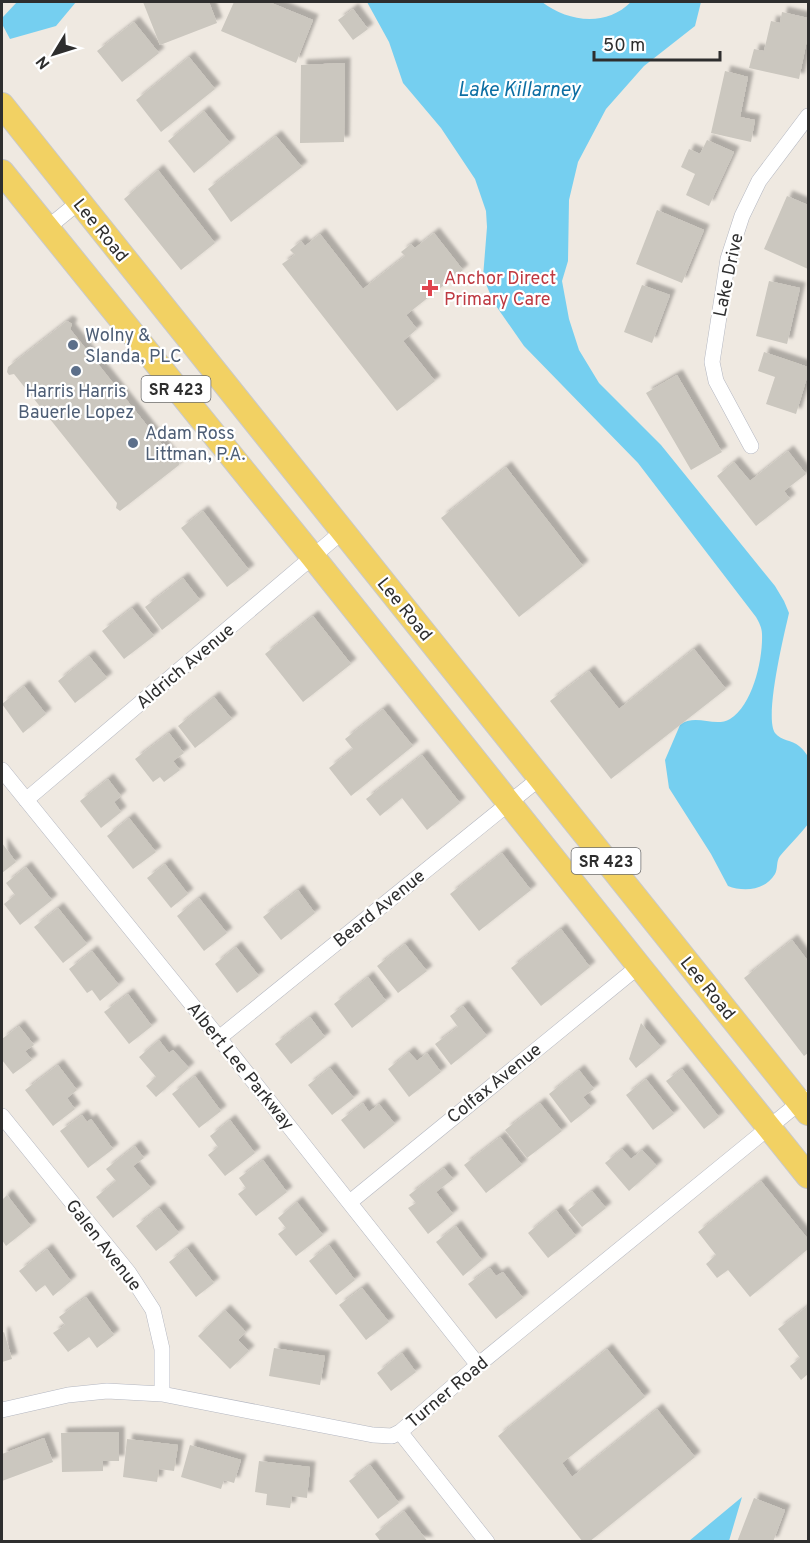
<svg xmlns="http://www.w3.org/2000/svg" width="810" height="1543" viewBox="0 0 810 1543" font-family="Overpass,sans-serif">
	<style>
		.water { fill: #75cff0 }
		.building { fill: #cbc7bf; filter: url(#shadow) }
		.lines { fill: none; stroke-linecap: round; stroke-linejoin: round }
		.minor-casing { stroke: #b4b7c1; stroke-width: 16 }
		.primary-casing { stroke: #c9c9c9; stroke-width: 26 }
		.minor { stroke: #fff; stroke-width: 15 }
		.primary { stroke: #f2d163; stroke-width: 24 }
		.health-dot { fill: #e0444e; stroke: #fff; stroke-width: 2 }
		.service-dot { fill: #5c6f8a; stroke: #fff; stroke-width: 2 }
		.labels { text-anchor: middle; stroke-width: 4.5; stroke-linejoin: round; paint-order: stroke }
		.shield { fill: #fff; stroke: #6d6d6d; stroke-width: 1.5 }
		.shield-label { font-size: 16px; font-weight: bold; fill: #2e2e2e }
		.street-label { font-size: 18px; fill: #2e2e2e; stroke: #fff }
		.health-label { font-size: 18px; fill: #be3a42; stroke: #fff; text-anchor: start }
		.service-label { font-size: 18px; fill: #4e5e75; stroke: #fff; text-anchor: start }
		.water-label { font-size: 20px; font-style: italic; fill: #0d6fa3; stroke: #fff }
	</style>
	<defs>
		<filter id="shadow"><feDropShadow dx="5.5" dy="-5.5" stdDeviation="1.5" flood-color="#0004"/></filter>
	</defs>
	<rect width="100%" height="100%" fill="#efe9e1"/>
	<path class="water" d="M17,2H76L56,26L10,39L2,24V18Z
		M367,2H542C568,22 606,27 631,2H701L695,26L644,66L606,109L578,162L569,200L568,261L562,281L569,319L579,350L599,383L661,445L775,586L784,601L789,613C784,635 764,717 775,733C781,741 792,740 799,746C803,749 806,753 808,757V824C800,835 789,845 780,856C776,861 778,869 775,874C765,891 743,892 728,886L711,854L669,788L665,760L680,725C695,713 715,728 730,719C753,705 763,659 762,634C762,628 759,622 756,617L638,463L524,346L494,303L483,277L487,227L486,211L475,179L441,128L403,83L389,42Z
		M742,1497L729,1541H689Z"/>
	<path class="building" d="M143,2H209L217,23L160,45Z
		M234,2H269L313,20L296,63L221,31Z
		M353,9L368,29L353,40L338,20Z
		M782,12L808,18V35L799,79L749,68L754,49L764,51L771,21L780,23Z
		M134,22L159,53L122,82L97,51Z
		M189,57L215,89L161,132L136,100Z
		M345,63L344,142L300,143L301,65Z
		M725,71L748,77L740,117L755,120L751,142L711,133Z
		M204,111L230,143L194,173L168,141Z
		M276,136L302,167L231,222L208,189Z
		M707,140L734,152L709,206L686,195L695,174L681,167L689,149L700,154Z
		M158,170L215,243L181,270L124,199Z
		M787,196L808,205V269L764,249Z
		M657,210L704,230L682,283L636,264Z
		M434,233L463,270L406,315L417,329L403,341L435,381L397,411L282,264L295,255L290,250L301,241L305,246L320,234L363,289L405,256L401,252L411,244L415,248Z
		M769,281L800,288L787,344L756,336Z
		M642,285L670,295L652,343L624,332Z
		M67,321L72,324L70,329L173,458L178,456L180,459L179,465L120,511L116,508L117,503L14,374L9,375L7,372L8,367Z
		M764,352L808,367V374L796,414L766,404L775,377L758,371Z
		M677,375L722,452L691,470L646,393Z
		M788,451L806,474L784,491L790,499L756,526L717,476L734,462L750,481Z
		M506,467L583,566L519,617L441,518Z
		M203,511L249,570L227,587L181,528Z
		M183,578L200,600L162,630L145,607Z
		M132,608L154,636L124,659L102,631Z
		M313,616L351,664L303,702L265,654Z
		M694,649L726,689L611,779L550,701L589,671L619,709Z
		M89,656L107,678L75,703L58,681Z
		M24,686L46,714L23,733L2,704Z
		M214,697L232,719L195,748L178,726Z
		M383,709L413,746L351,796L329,768L353,749L345,739Z
		M169,733L184,753L173,761L180,770L164,782L160,777L153,782L135,759Z
		M422,755L460,803L427,830L402,798L380,816L366,799Z
		M108,779L121,796L114,802L121,812L101,828L80,801Z
		M129,818L156,852L133,869L107,836Z
		M2,843L16,862L2,873Z
		M502,853L531,890L479,931L450,894Z
		M165,864L188,894L171,908L147,878Z
		M26,867L52,900L20,925L4,904L15,895L6,883Z
		M298,890L315,913L281,940L263,917Z
		M199,898L227,933L204,951L177,916Z
		M58,908L87,944L63,963L34,927Z
		M561,929L590,967L541,1006L511,968Z
		M792,940L808,961V1053L804,1056L744,978Z
		M405,944L427,971L398,993L377,966Z
		M236,947L259,976L237,993L215,964Z
		M92,951L119,985L100,1001L92,990L87,993L69,969Z
		M368,977L386,1001L352,1028L334,1004Z
		M128,994L152,1026L129,1044L104,1012Z
		M463,1006L487,1036L451,1065L435,1044L458,1027L450,1016Z
		M310,1017L325,1037L291,1064L275,1044Z
		M641,1023L661,1047L636,1068L629,1059Z
		M19,1026L34,1045L25,1051L32,1060L13,1074L2,1060V1039Z
		M159,1040L169,1053L173,1050L189,1068L156,1097L146,1086L156,1077L139,1057Z
		M409,1052L417,1061L427,1053L441,1072L409,1097L388,1069Z
		M58,1065L77,1090L67,1098L75,1109L53,1126L25,1090Z
		M330,1068L354,1098L332,1115L308,1085Z
		M682,1069L719,1117L704,1129L666,1081Z
		M579,1070L594,1089L583,1097L591,1107L571,1123L549,1094Z
		M195,1076L221,1111L199,1128L172,1094Z
		M646,1079L674,1114L653,1130L626,1095Z
		M363,1103L369,1112L379,1104L395,1124L364,1149L341,1120Z
		M540,1103L562,1131L527,1158L505,1130Z
		M82,1115L87,1122L91,1119L113,1149L88,1168L60,1131Z
		M230,1120L255,1153L225,1176L208,1155L218,1147L210,1136Z
		M500,1137L522,1165L486,1193L464,1165Z
		M135,1146L144,1158L133,1166L151,1188L113,1218L96,1197L116,1181L106,1169Z
		M622,1149L631,1159L642,1150L657,1166L629,1191L605,1163Z
		M263,1160L287,1192L256,1216L238,1194L246,1188L239,1178Z
		M444,1168L453,1179L436,1192L453,1214L428,1234L408,1208L416,1203L409,1195Z
		M761,1181L808,1239V1249L750,1297L728,1270L717,1278L706,1264L716,1255L698,1232Z
		M592,1191L606,1208L582,1227L568,1210Z
		M7,1195L31,1226L6,1246L2,1240V1200Z
		M297,1202L323,1235L296,1256L278,1234L286,1228L278,1218Z
		M159,1208L179,1233L156,1251L136,1226Z
		M556,1210L576,1236L548,1258L528,1233Z
		M456,1226L482,1260L463,1276L436,1242Z
		M329,1245L355,1280L336,1295L309,1261Z
		M187,1248L214,1283L196,1297L169,1262Z
		M47,1249L71,1281L53,1296L45,1285L36,1292L19,1271Z
		M490,1268L496,1276L503,1272L523,1298L496,1319L468,1284Z
		M362,1288L389,1322L366,1340L339,1305Z
		M86,1297L114,1335L97,1348L89,1337L68,1352L53,1333L65,1325L59,1317Z
		M808,1306V1374L801,1380L790,1366L800,1358L778,1329Z
		M225,1310L246,1332L238,1340L249,1351L230,1369L198,1336Z
		M4,1332L12,1359L2,1362V1333Z
		M274,1348L325,1356L320,1385L269,1376Z
		M607,1349L645,1397L562,1463L572,1477L657,1409L695,1457L589,1542H583L498,1436Z
		M402,1353L416,1372L391,1391L377,1373Z
		M119,1432V1461H103V1471L62,1472L61,1433Z
		M44,1438L53,1462L2,1481V1454Z
		M127,1439L178,1445L174,1471L159,1469L157,1482L123,1477Z
		M190,1445L241,1460L234,1483L224,1480L221,1489L181,1477Z
		M259,1461L310,1467L307,1498L292,1496L290,1508L266,1505L267,1494L255,1492Z
		M370,1465L399,1503L378,1519L349,1481Z
		M754,1498L785,1510L773,1542H737Z
		M404,1511L428,1542H381L375,1534Z"/>
	<g class="lines">
		<defs>
			<path id="minor" d="M46,229L79,202
				M751,446L716,381L712,362L728,259L742,216L759,181L808,116
				M2,770L219,1038L478,1365
				M26,800L343,531
				M219,1038L540,778
				M2,1116L129,1273L153,1310L162,1349V1394
				M350,1202L639,966
				M2,1410L68,1395L107,1391L162,1394L373,1435L392,1436L400,1432L478,1365L805,1098
				M400,1432L487,1542"/>
			<path id="primary" d="M2,105L808,1113
				M2,172L313,557L639,966L808,1176"/>
		</defs>
		<use href="#minor" class="minor-casing"/>
		<use href="#primary" class="primary-casing"/>
		<use href="#minor" class="minor"/>
		<use href="#primary" class="primary"/>
	</g>
	<path class="health-dot" d="M427 279h6v6h6v6h-6v6h-6v-6h-6v-6h6z"/>
	<g class="service-dot">
		<circle cx="73" cy="345" r="6"/>
		<circle cx="76" cy="371" r="6"/>
		<circle cx="133" cy="443" r="6"/>
	</g>
	<g class="labels">
		<g class="shield">
			<rect x="141.5" y="376" width="69" height="26" rx="4.5"/>
			<rect x="571.5" y="848" width="69" height="26" rx="4.5"/>
		</g>
		<g class="shield-label">
			<text x="176" y="395">SR 423</text>
			<text x="606" y="867">SR 423</text>
		</g>
		<g class="street-label">
			<text transform="translate(101 230) rotate(51)" y="6">Lee Road</text>
			<text transform="translate(728 275) rotate(-78)" y="6">Lake Drive</text>
			<text transform="translate(405 609) rotate(51)" y="6">Lee Road</text>
			<text transform="translate(185 666) rotate(-40)" y="6">Aldrich Avenue</text>
			<text transform="translate(379 908) rotate(-39)" y="6">Beard Avenue</text>
			<text transform="translate(708 988) rotate(51)" y="6">Lee Road</text>
			<text transform="translate(241 1066) rotate(51)" y="6">Albert Lee Parkway</text>
			<text transform="translate(494 1083) rotate(-39)" y="6">Colfax Avenue</text>
			<text transform="translate(104 1245) rotate(52)" y="6">Galen Avenue</text>
			<text transform="translate(447 1392) rotate(-40)" y="6">Turner Road</text>
		</g>
		<g class="health-label">
			<text x="444" y="284">Anchor Direct<tspan x="444" dy="21">Primary Care</tspan></text>
		</g>
		<g class="service-label">
			<text x="85" y="341">Wolny &amp;<tspan x="85" dy="21">Slanda, PLC</tspan></text>
			<text x="76" y="397" text-anchor="middle">Harris Harris<tspan x="76" dy="21">Bauerle Lopez</tspan></text>
			<text x="145" y="439">Adam Ross<tspan x="145" dy="21">Littman, P.A.</tspan></text>
		</g>
		<g class="water-label">
			<text x="519" y="96">Lake Killarney</text>
		</g>
	</g>
	<rect width="810" height="1543" fill="none" stroke="#2e2e2e" stroke-width="6"/>
	<g transform="translate(54 54) rotate(232)" stroke="#ffffff" stroke-width="4.5" paint-order="stroke">
	<path d="M0-4.5L10 22L0 15L-10 22Z" fill="#2e2e2e"/>
	<text y="-9" font-size="16" font-weight="bold" text-anchor="middle" fill="#2e2e2e">N</text>
	</g>
	<path d="M594 51v9h126v-9" fill="none" stroke="#2e2e2e" stroke-width="3"/>
	<text x="603" y="51" font-size="18" fill="#2e2e2e" stroke="#ffffff" stroke-width="4.5" paint-order="stroke">50 m</text>
</svg>
